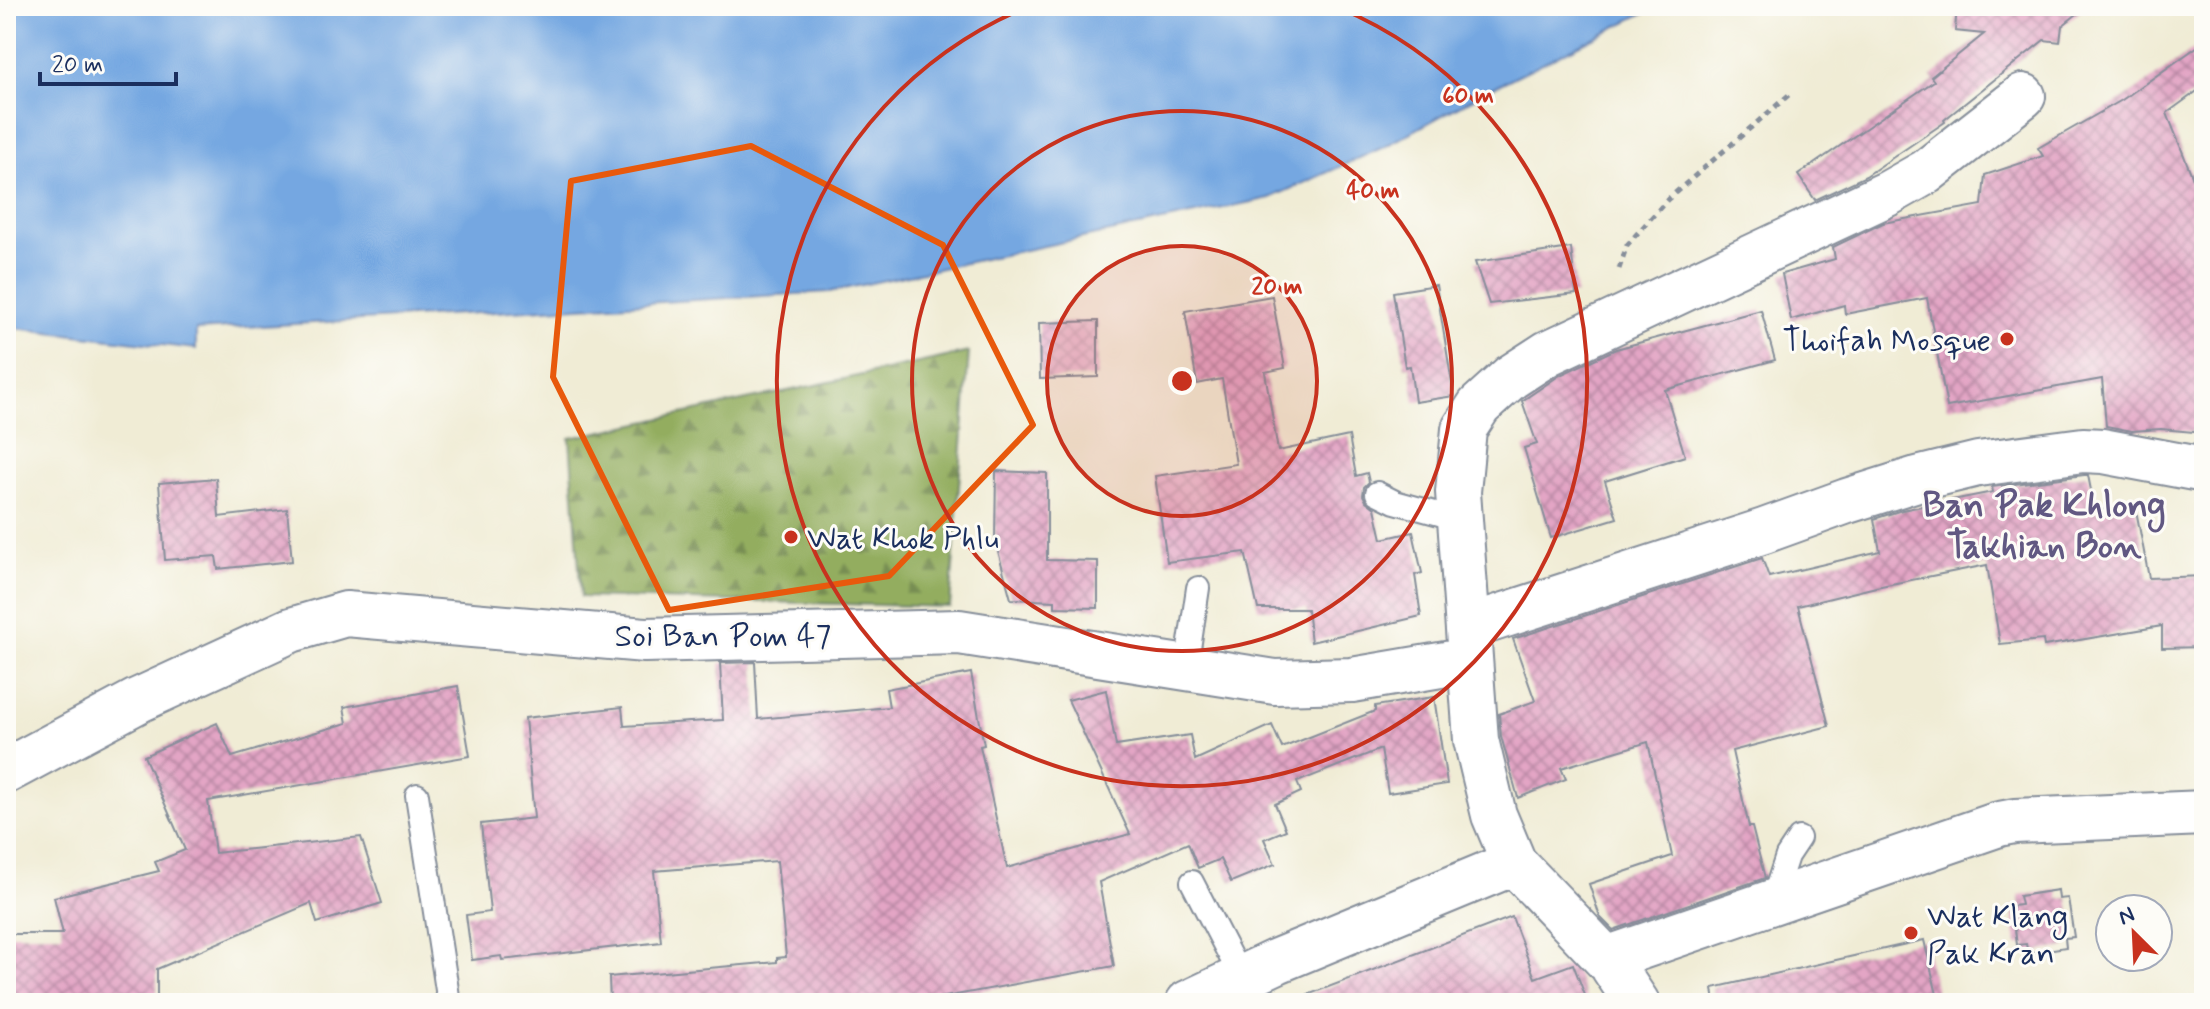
<svg xmlns="http://www.w3.org/2000/svg" width="2210" height="1009" viewBox="0 0 2210 1009" font-family="Mynerve,sans-serif">
	<style>
		.forest { fill: url(#forest-firs); stroke: #576e5e; stroke-width: 2 }
		.water { fill: #75a7e1; stroke: #486ba0; stroke-width: 2 }
		.building { fill: url(#building-cross-hatch) }
		.lines { fill: none; stroke-linecap: round; stroke-linejoin: round }
		.lane-casing { stroke: #868e9a; stroke-width: 26 }
		.street-casing { stroke: #868e9a; stroke-width: 48 }
		.path { stroke: #868e9a; stroke-width: 5; stroke-dasharray: 6 6; stroke-linecap: butt }
		.lane { stroke: #fff; stroke-width: 22 }
		.street { stroke: #fff; stroke-width: 44 }
		.marked { fill: none; stroke: #e8590c; stroke-width: 6; stroke-linejoin: round }
		.ring { fill: none; stroke: #c8321e; stroke-width: 4 }
		.poi-dot { fill: #c8321e; stroke: #fdfcf7; stroke-width: 3 }
		.labels { text-anchor: middle; stroke-width: 6; stroke-linejoin: round; paint-order: stroke }
		.poi-label { font-size: 32px; fill: #1b2f5e; stroke: #fdfcf7; text-anchor: start }
		.street-label { font-size: 32px; fill: #1b2f5e; stroke: #fdfcf7 }
		.quarter-label { font-size: 36px; font-weight: bold; fill: #615882; stroke: #fdfcf7 }
		.centre { fill: #c8321e; stroke: #fdfcf7; stroke-width: 4 }
		.ring-label { font-size: 24px; text-anchor: middle; font-weight: bold; fill: #c8321e; stroke: #fdfcf7; stroke-width: 6; stroke-linejoin: round; paint-order: stroke }
	</style>
	<defs>
		<pattern id="forest-firs" width="22" height="20" patternUnits="userSpaceOnUse" patternTransform="scale(2)"><rect width="22" height="20" fill="#93ad5f"/><path d="M5 1l3.5 6h-7zM16 11l3.5 6h-7z" fill="#778d52"/></pattern>
		<pattern id="building-cross-hatch" width="8" height="8" patternUnits="userSpaceOnUse" patternTransform="scale(2)"><rect width="8" height="8" fill="#e3a5c5"/><path d="M0 0l8 8M0 8l8-8" fill="none" stroke="#b787a3"/></pattern>
	</defs>
	<rect width="100%" height="100%" fill="#fdfcf7"/>
	<filter id="ink" filterUnits="userSpaceOnUse"><feTurbulence type="fractalNoise" baseFrequency=".0125" numOctaves="2"/><feDisplacementMap in="SourceGraphic" scale="16" xChannelSelector="R" yChannelSelector="G"/><feConvolveMatrix kernelMatrix="1 2 1 2 8 2 1 2 1" color-interpolation-filters="sRGB"/></filter>
	<filter id="wash" filterUnits="userSpaceOnUse"><feTurbulence type="fractalNoise" baseFrequency=".006" numOctaves="4" result="noise"/><feDisplacementMap in="SourceGraphic" scale="32" xChannelSelector="R" yChannelSelector="G"/><feGaussianBlur stdDeviation="1.8" result="paint"/><feColorMatrix in="noise" values="0 0 0 0 0 0 0 0 0 0 0 0 0 0 0 0 0 1.4 0 .05"/><feComposite in="paint" operator="in"/></filter>
	<g filter="url(#wash)">
		<rect width="100%" height="100%" fill="#f0ecd5"/>
		<path class="forest" d="M969,352L950,607L581,597L570,438Z"/>
		<path class="water" d="M6,6H1658L1488,90L1386,146L1270,198L829,292L196,330V349L6,327Z"/>
		<g id="blocks">
			<path class="building" d="M1957,6H2087L2062,26L2060,42L2044,40L1944,120L1945,122L1866,176L1815,200L1798,175L1934,81L1931,77L1984,34L1955,31Z
				M2204,42V86L2167,113L2204,206V433L2161,429L2132,431L2106,426L2102,379L1947,407L1927,298L1845,314L1844,305L1791,320L1782,274L1835,259L1833,247L1883,223L1982,205L1985,175L2043,156L2038,148L2122,100Z
				M1571,248L1576,294L1489,304L1475,262Z
				M1436,285L1454,396L1415,402L1410,366L1405,367L1393,292Z
				M1272,296L1285,368L1265,372L1278,451L1349,436L1356,476L1367,473L1369,482L1364,487L1363,495L1366,501L1375,508L1382,539L1413,532L1422,573L1415,575L1421,616L1311,642L1307,609H1258L1245,552L1167,562L1155,476L1236,464L1222,379L1197,384L1185,311Z
				M1761,310L1775,360L1665,390L1685,456L1605,481L1617,518L1551,538L1524,448L1537,444L1522,401L1560,375L1616,349Z
				M1098,321V377L1040,379L1039,323Z
				M996,471L1047,473V560L1098,561V608L1055,607V601L1011,599L995,540Z
				M2084,475H2088L2095,511L2135,505L2149,578L2204,576V647L2162,648V626L2044,646L2043,640L2000,644L1987,565L1876,587L1798,606L1829,726L1732,751L1749,827H1752L1765,878L1613,930L1600,917L1589,884L1672,856L1648,742L1561,768L1566,779L1518,798L1501,736L1499,714L1535,701L1513,639L1762,558L1769,577L1880,551L1874,519L1902,510L1993,492L1992,487Z
				M216,478L219,517L287,509L292,561L218,569L216,556L165,560L159,483Z
				M755,662L758,719L889,707L886,689L971,673L984,745L980,746L1007,868L1130,834L1068,700L1106,690L1116,746L1190,735L1195,760L1272,725L1282,748L1375,711V706L1434,697L1447,784L1388,793L1381,749L1297,782L1301,792L1275,804L1286,830L1264,839L1275,864L1231,882L1220,859L1198,868L1188,843L1099,882L1114,966L912,1003H610L609,977L777,962V958L786,957L777,861L654,871L661,942L502,960L501,956L472,960L466,915L490,912L481,824L534,818L525,718L622,707L624,726L723,720L720,663Z
				M458,686L470,756L208,801L215,853L361,837L382,903L317,923L311,903L157,969V1002L6,1003V934H63L54,897L159,871L155,862L185,850L144,756L217,723L232,757L347,723L344,707Z
				M2058,890L2059,899L2068,898L2074,937L2065,938L2066,947L2028,953L2026,944L2017,945L2012,906L2021,905L2019,896Z
				M1512,917L1535,978L1573,964L1588,1003H1295L1294,1000Z
				M1924,940L1939,1003H1715L1713,988Z"/>
		</g>
	</g>
	<g filter="url(#ink)">
		<use href="#blocks" fill-opacity="0" stroke="#868e9a" stroke-width="2"/>
		<g class="lines">
			<defs>
				<path id="lane" d="M1377,493L1395,502L1461,520
					M1186,669L1198,588
					M417,795L449,1003
					M1192,882L1241,977
					M1772,902L1787,856L1799,838"/>
				<path id="street" d="M2023,96L1926,172L1889,193L1548,353L1511,377L1479,406L1464,429L1458,492L1476,740L1494,815L1514,863L1606,959L1999,824L2015,821L2204,813
					M1468,627L1764,531L1847,501L1917,479L1978,464L2083,450L2103,451L2204,470
					M6,771L139,700L291,630L346,614L645,640L959,632L1275,682L1352,680L1470,660
					M1613,967L1637,1003
					M1188,1003L1277,961L1514,863"/>
			</defs>
			<use href="#lane" class="lane-casing"/>
			<use href="#street" class="street-casing"/>
			<path class="path" d="M1619,269L1627,245L1668,199L1791,93"/>
			<use href="#lane" class="lane"/>
			<use href="#street" class="street"/>
		</g>
	</g>
	<path class="marked" d="M751,146L943,245L1033,425L889,576L669,610L553,377L571,181Z"/>
	<circle cx="1182" cy="381" r="135" fill="#c8321e" fill-opacity=".12"/>
	<g class="ring">
		<circle cx="1182" cy="381" r="135"/>
		<circle cx="1182" cy="381" r="270"/>
		<path d="M1337 7A405 405 0 1 1 1027 7"/>
	</g>
	<g class="poi-dot">
		<circle cx="2007" cy="339" r="8"/>
		<circle cx="791" cy="537" r="8"/>
		<circle cx="1911" cy="933" r="8"/>
	</g>
	<g class="labels">
		<g class="poi-label">
			<text x="1991" y="350" text-anchor="end">Thoifah Mosque</text>
			<text x="807" y="548">Wat Khok Phlu</text>
			<text x="1927" y="926">Wat Klang<tspan x="1927" dy="37">Pak Kran</tspan></text>
		</g>
		<g class="street-label">
			<text x="723" y="646">Soi Ban Pom 47</text>
		</g>
		<g class="quarter-label">
			<text x="2044" y="516">Ban Pak Khlong<tspan x="2044" dy="41">Takhian Bon</tspan></text>
		</g>
	</g>
	<circle cx="1182" cy="381" r="12" class="centre"/>
	<g class="ring-label">
		<text x="1468" y="103">60 m</text>
		<text x="1373" y="198">40 m</text>
		<text x="1277" y="294">20 m</text>
	</g>
	<rect width="2210" height="1009" fill="none" stroke="#fdfcf7" stroke-width="32"/>
	<g transform="translate(2134 933) rotate(336)"><circle r="38" fill="#fdfcf7" stroke="#a3aaba" stroke-width="2"/>
	<path d="M0-6L14 30L0 20L-14 30Z" fill="#c8321e"/>
	<text y="-12" font-size="22" font-weight="bold" text-anchor="middle" fill="#1b2f5e">N</text>
	</g>
	<path d="M40 72v12h136v-12" fill="none" stroke="#1b2f5e" stroke-width="4"/>
	<text x="52" y="72" font-size="24" fill="#1b2f5e" stroke="#fdfcf7" stroke-width="6" paint-order="stroke">20 m</text>
</svg>
